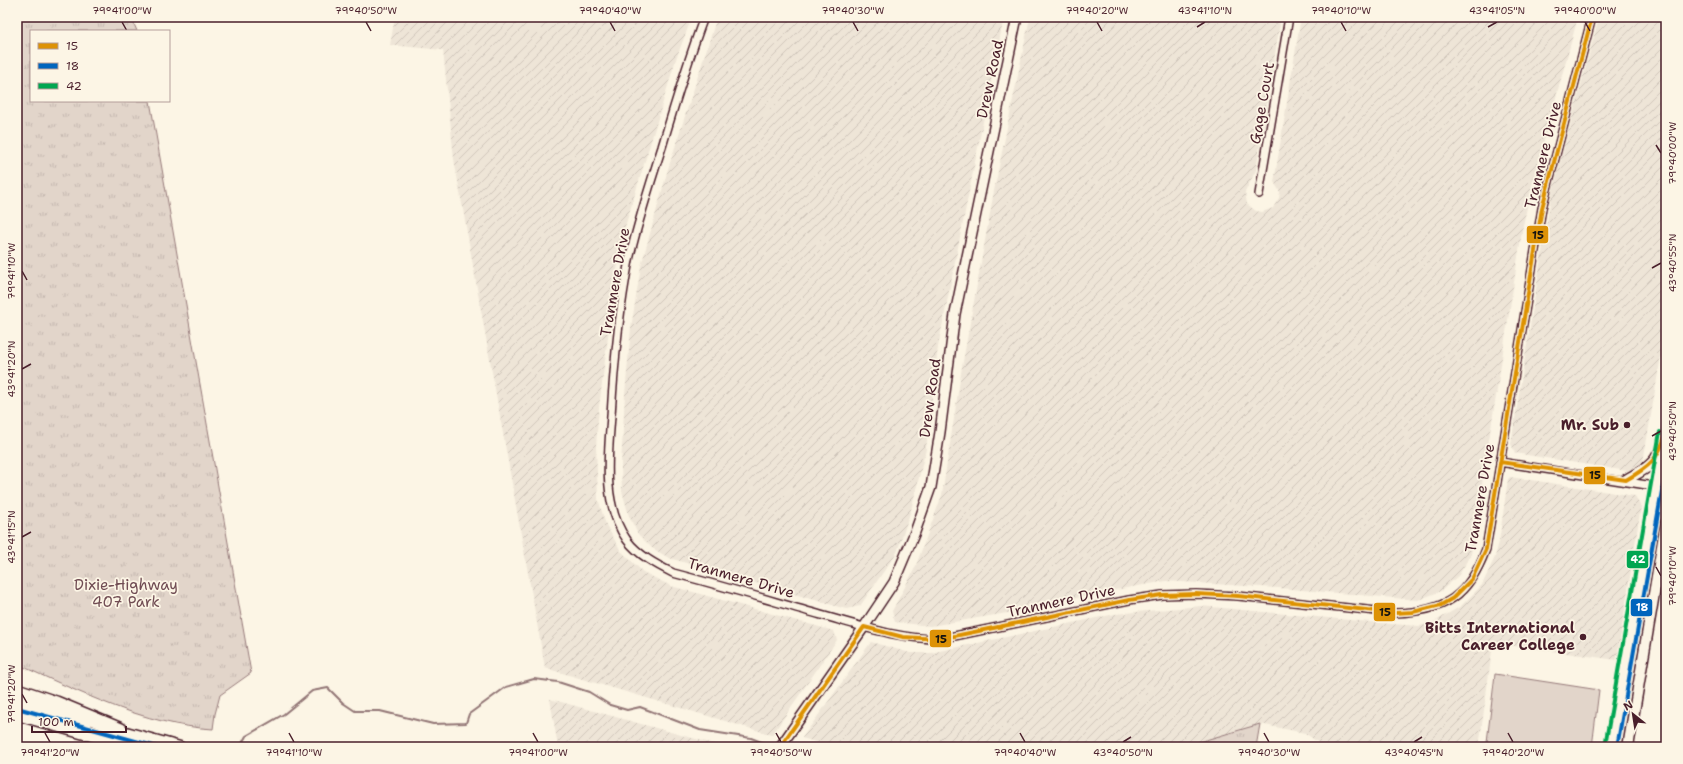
<svg xmlns="http://www.w3.org/2000/svg" width="1683" height="764" viewBox="0 0 1683 764" font-family="'Shantell Sans',sans-serif">
	<style>
		.industrial { fill: url(#industrial-furrows) }
		.green { fill: #e2d5ca; stroke: #967a7a }
		.park { fill: url(#park-tufts); stroke: #967a7a }
		.lines { fill: none; stroke-linecap: round; stroke-linejoin: round }
		.stream { stroke: #917474; stroke-width: 2 }
		.minor-casing { stroke: #4a1f2b; stroke-width: 10 }
		.tertiary-casing { stroke: #4a1f2b; stroke-width: 12 }
		.secondary-casing { stroke: #4a1f2b; stroke-width: 13 }
		.motorway-casing { stroke: #4a1f2b; stroke-width: 16 }
		.minor { stroke: #fcf5e5; stroke-width: 7 }
		.tertiary { stroke: #fcf5e5; stroke-width: 9 }
		.secondary { stroke: #fcf5e5; stroke-width: 10 }
		.motorway { stroke: #fcf5e5; stroke-width: 13 }
		.bus-1-casing { stroke: #fcf5e5; stroke-width: 7 }
		.bus-2-casing { stroke: #fcf5e5; stroke-width: 7 }
		.bus-3-casing { stroke: #fcf5e5; stroke-width: 7 }
		.bus-1 { stroke: #dd9206; stroke-width: 4 }
		.bus-2 { stroke: #0065bd; stroke-width: 4 }
		.bus-3 { stroke: #00a651; stroke-width: 4 }
		.ticks { fill: none; stroke: #4a1f2b; stroke-width: 1.5 }
		.poi-dot { fill: #4a1f2b; stroke: #fcf5e5; stroke-width: 1.5 }
		.labels { text-anchor: middle; stroke-width: 3.5; stroke-linejoin: round; paint-order: stroke }
		.street-label { font-size: 15px; fill: #4a1f2b; stroke: #fcf5e5 }
		.poi-label { font-size: 15px; font-weight: bold; fill: #4a1f2b; stroke: #fcf5e5; text-anchor: end }
		.park-label { font-size: 15px; fill: #704c53; stroke: #fcf5e5 }
		.line-badge { stroke: #fcf5e5; stroke-width: 1.5 }
		.badge-label { font-size: 11px; text-anchor: middle; font-weight: bold; fill: #fff }
		.pale-badge-label { font-size: 11px; text-anchor: middle; font-weight: bold; fill: #111 }
		.neatline { fill: none; stroke: #4a1f2b; stroke-width: 1.5 }
		.ticks-label { font-size: 10px; text-anchor: middle; fill: #4a1f2b }
	</style>
	<defs>
		<pattern id="industrial-furrows" width="10" height="10" patternUnits="userSpaceOnUse"><rect width="10" height="10" fill="#eee5d7"/><path d="M-1 1l2-2M0 10L10 0M9 11l2-2" fill="none" stroke="#cec4b9"/></pattern>
		<pattern id="park-tufts" width="24" height="20" patternUnits="userSpaceOnUse"><rect width="24" height="20" fill="#e2d5ca"/><path d="M3 7l-1-3M5 7V3M7 7l1-3M15 17l-1-3M17 17v-4M19 17l1-3" fill="none" stroke="#c3b6ae"/></pattern>
	</defs>
	<rect width="100%" height="100%" fill="#fcf5e5"/>
	<filter id="ink" filterUnits="userSpaceOnUse"><feTurbulence type="fractalNoise" baseFrequency=".025" numOctaves="2"/><feDisplacementMap in="SourceGraphic" scale="8" xChannelSelector="R" yChannelSelector="G"/><feConvolveMatrix kernelMatrix="1 2 1 2 8 2 1 2 1" color-interpolation-filters="sRGB"/></filter>
	<g filter="url(#ink)">
		<path class="industrial" d="M395,17H692L676,59L624,230L615,282L599,407L596,446L598,499L606,525L621,551L643,572L671,586L834,631L837,640L772,735L545,668L454,159L443,50L390,45Z
			M717,17H1004L938,347L926,449L911,510L897,552L860,606L846,609L669,558L652,548L638,534L629,516L622,491L621,465L625,394L631,328L641,266L668,169Z
			M1030,17H1281L1256,170L1245,192L1247,204L1256,211L1262,212L1273,208L1279,198L1280,192L1274,182L1301,17H1578L1534,177L1523,225L1471,554L1459,575L1441,591L1418,600L1279,588L1166,581L1104,592L1013,612L930,626L895,622L892,611L915,568L942,495L962,367L994,191Z
			M1599,17H1666V326L1643,462L1628,471L1515,453L1511,444L1551,196Z
			M1510,477L1635,496L1641,506L1617,660L1493,643L1479,747H1324L1305,733L1260,724L1182,747H832L802,738L871,642L910,653H930L1115,614L1201,606L1391,624L1420,626L1434,622L1461,606L1482,585L1495,557L1499,542L1508,479Z
			M550,699L725,747H558Z"/>
		<path class="green" d="M1495,674L1599,690L1592,747H1520L1487,742Z"/>
		<path class="park" d="M17,17H131L137,31H31V101H150L251,673L220,695L215,714L213,729C144,725 80,692 17,664Z
			M1260,724L1256,747H1182Z"/>
		<g class="lines">
			<path class="stream" d="M240,747L246,736L284,714L312,691L328,688L343,703L355,711H380L433,724L466,723L469,714L506,687L534,679L558,682L589,692L610,705L627,710L640,707L700,730L751,738L764,743"/>
			<defs>
				<path id="minor" d="M704,17C688,60 675,103 662,147C650,184 638,222 629,260C619,311 614,364 611,416C608,456 602,505 627,540C638,555 657,565 673,573C723,586 772,601 821,615C861,626 898,639 940,639L1129,600L1162,595L1196,594L1238,596L1395,613C1445,612 1469,596 1486,549L1542,208L1592,17
					M1259,194L1289,17
					M1500,462L1666,488"/>
				<path id="tertiary" d="M780,747L864,627L894,582L915,532L931,487L940,432L955,314L1017,17"/>
				<path id="secondary" d="M1626,480C1639,472 1655,466 1660,450
					M17,702L88,721
					M17,715L130,747
					M115,729L180,747
					M1611,747L1666,433
					M1628,747L1666,523"/>
				<path id="motorway" d="M17,690L56,703L121,730"/>
			</defs>
			<use href="#minor" class="minor-casing"/>
			<use href="#tertiary" class="tertiary-casing"/>
			<use href="#secondary" class="secondary-casing"/>
			<use href="#motorway" class="motorway-casing"/>
			<use href="#minor" class="minor"/>
			<use href="#tertiary" class="tertiary"/>
			<use href="#secondary" class="secondary"/>
			<use href="#motorway" class="motorway"/>
			<defs>
				<path id="bus-1" d="M1500,462L1626,480C1649,467 1659,459 1666,433
					M780,747L864,627L903,637L940,639L1129,600L1162,595L1196,594L1238,596L1395,613L1413,612L1441,605L1453,598L1472,579L1486,549L1542,208L1592,17"/>
				<path id="bus-2" d="M17,708L157,747
					M1617,747L1666,468"/>
				<path id="bus-3" d="M1605,746L1660,432"/>
			</defs>
			<use href="#bus-1" class="bus-1-casing"/>
			<use href="#bus-2" class="bus-2-casing"/>
			<use href="#bus-3" class="bus-3-casing"/>
			<use href="#bus-1" class="bus-1"/>
			<use href="#bus-2" class="bus-2"/>
			<use href="#bus-3" class="bus-3"/>
		</g>
	</g>
	<path class="ticks" d="M122,22L127,31M366,22L371,31M610,22L615,31M853,22L858,31M1097,22L1102,31M1341,22L1346,31M1585,22L1590,31M1197,27L1205,22M1488,27L1497,22M1656,145L1661,153M1652,268L1661,263M22,271L27,280M22,369L31,364M1652,436L1661,431M22,537L31,532M1656,567L1661,576M22,694L27,703M45,733L50,742M289,733L294,742M533,733L538,742M776,733L781,742M1020,733L1025,742M1264,733L1269,742M1508,733L1513,742M1123,742L1131,737M1414,742L1422,737"/>
	<g class="poi-dot">
		<circle cx="1627" cy="425" r="4"/>
		<circle cx="1583" cy="637" r="4"/>
	</g>
	<g class="labels">
		<g class="street-label">
			<text transform="translate(990 79) rotate(-78)" y="5">Drew Road</text>
			<text transform="translate(1262 103) rotate(-80)" y="5">Gage Court</text>
			<text transform="translate(1543 155) rotate(-76)" y="5">Tranmere Drive</text>
			<text transform="translate(615 282) rotate(-80)" y="5">Tranmere Drive</text>
			<text transform="translate(930 398) rotate(-82)" y="5">Drew Road</text>
			<text transform="translate(1480 498) rotate(-80)" y="5">Tranmere Drive</text>
			<text transform="translate(741 578) rotate(16)" y="5">Tranmere Drive</text>
			<text transform="translate(1061 601) rotate(-12)" y="5">Tranmere Drive</text>
		</g>
		<g class="poi-label">
			<text x="1619" y="430">Mr. Sub</text>
			<text x="1575" y="633">Bitts International<tspan x="1575" dy="17">Career College</tspan></text>
		</g>
		<g class="park-label">
			<text x="126" y="590">Dixie-Highway<tspan x="126" dy="17">407 Park</tspan></text>
		</g>
	</g>
	<g class="line-badge">
		<rect x="1526" y="225" width="23" height="19" rx="4" fill="#dd9206"/>
		<rect x="1583" y="466" width="23" height="19" rx="4" fill="#dd9206"/>
		<rect x="1626" y="550" width="23" height="19" rx="4" fill="#00a651"/>
		<rect x="1630" y="598" width="23" height="19" rx="4" fill="#0065bd"/>
		<rect x="1373" y="602" width="23" height="20" rx="4" fill="#dd9206"/>
		<rect x="929" y="629" width="23" height="19" rx="4" fill="#dd9206"/>
	</g>
	<g class="badge-label">
		<text x="1638" y="563">42</text>
		<text x="1642" y="611">18</text>
	</g>
	<g class="pale-badge-label">
		<text x="1538" y="239">15</text>
		<text x="1595" y="479">15</text>
		<text x="1385" y="616">15</text>
		<text x="941" y="643">15</text>
	</g>
	<rect width="1683" height="764" fill="none" stroke="#fcf5e5" stroke-width="44"/>
	<rect x="30" y="30" width="140" height="72" fill="#fcf5e5" stroke="#b59f9b"/>
	<rect x="38" y="43" width="20" height="6" fill="#dd9206" stroke="#b59f9b"/>
	<text x="66" y="50" font-size="12" fill="#4a1f2b">15</text>
	<rect x="38" y="63" width="20" height="6" fill="#0065bd" stroke="#b59f9b"/>
	<text x="66" y="70" font-size="12" fill="#4a1f2b">18</text>
	<rect x="38" y="83" width="20" height="6" fill="#00a651" stroke="#b59f9b"/>
	<text x="66" y="90" font-size="12" fill="#4a1f2b">42</text>
	<g transform="translate(1633 714) rotate(330)" stroke="#fcf5e5" stroke-width="3" paint-order="stroke">
	<path d="M0-3L7 15L0 10L-7 15Z" fill="#4a1f2b"/>
	<text y="-6" font-size="11" font-weight="bold" text-anchor="middle" fill="#4a1f2b">N</text>
	</g>
	<path d="M32 726v6h94v-6" fill="none" stroke="#4a1f2b" stroke-width="2"/>
	<text x="38" y="726" font-size="12" fill="#4a1f2b" stroke="#fcf5e5" stroke-width="3" paint-order="stroke">100 m</text>
	<rect x="22" y="22" width="1639" height="720" class="neatline"/>
	<g class="ticks-label">
		<text x="122" y="14">79°41'00"W</text>
		<text x="366" y="14">79°40'50"W</text>
		<text x="610" y="14">79°40'40"W</text>
		<text x="853" y="14">79°40'30"W</text>
		<text x="1097" y="14">79°40'20"W</text>
		<text x="1205" y="14">43°41'10"N</text>
		<text x="1341" y="14">79°40'10"W</text>
		<text x="1497" y="14">43°41'05"N</text>
		<text x="1585" y="14">79°40'00"W</text>
		<text transform="translate(1672 153) rotate(-90)" y="4">79°40'00"W</text>
		<text transform="translate(1672 263) rotate(-90)" y="4">43°40'55"N</text>
		<text transform="translate(11 271) rotate(-90)" y="4">79°41'10"W</text>
		<text transform="translate(11 369) rotate(-90)" y="4">43°41'20"N</text>
		<text transform="translate(1672 431) rotate(-90)" y="4">43°40'50"N</text>
		<text transform="translate(11 537) rotate(-90)" y="4">43°41'15"N</text>
		<text transform="translate(1672 576) rotate(-90)" y="4">79°40'10"W</text>
		<text transform="translate(11 694) rotate(-90)" y="4">79°41'20"W</text>
		<text x="50" y="756">79°41'20"W</text>
		<text x="294" y="756">79°41'10"W</text>
		<text x="538" y="756">79°41'00"W</text>
		<text x="781" y="756">79°40'50"W</text>
		<text x="1025" y="756">79°40'40"W</text>
		<text x="1123" y="756">43°40'50"N</text>
		<text x="1269" y="756">79°40'30"W</text>
		<text x="1414" y="756">43°40'45"N</text>
		<text x="1513" y="756">79°40'20"W</text>
	</g>
</svg>
